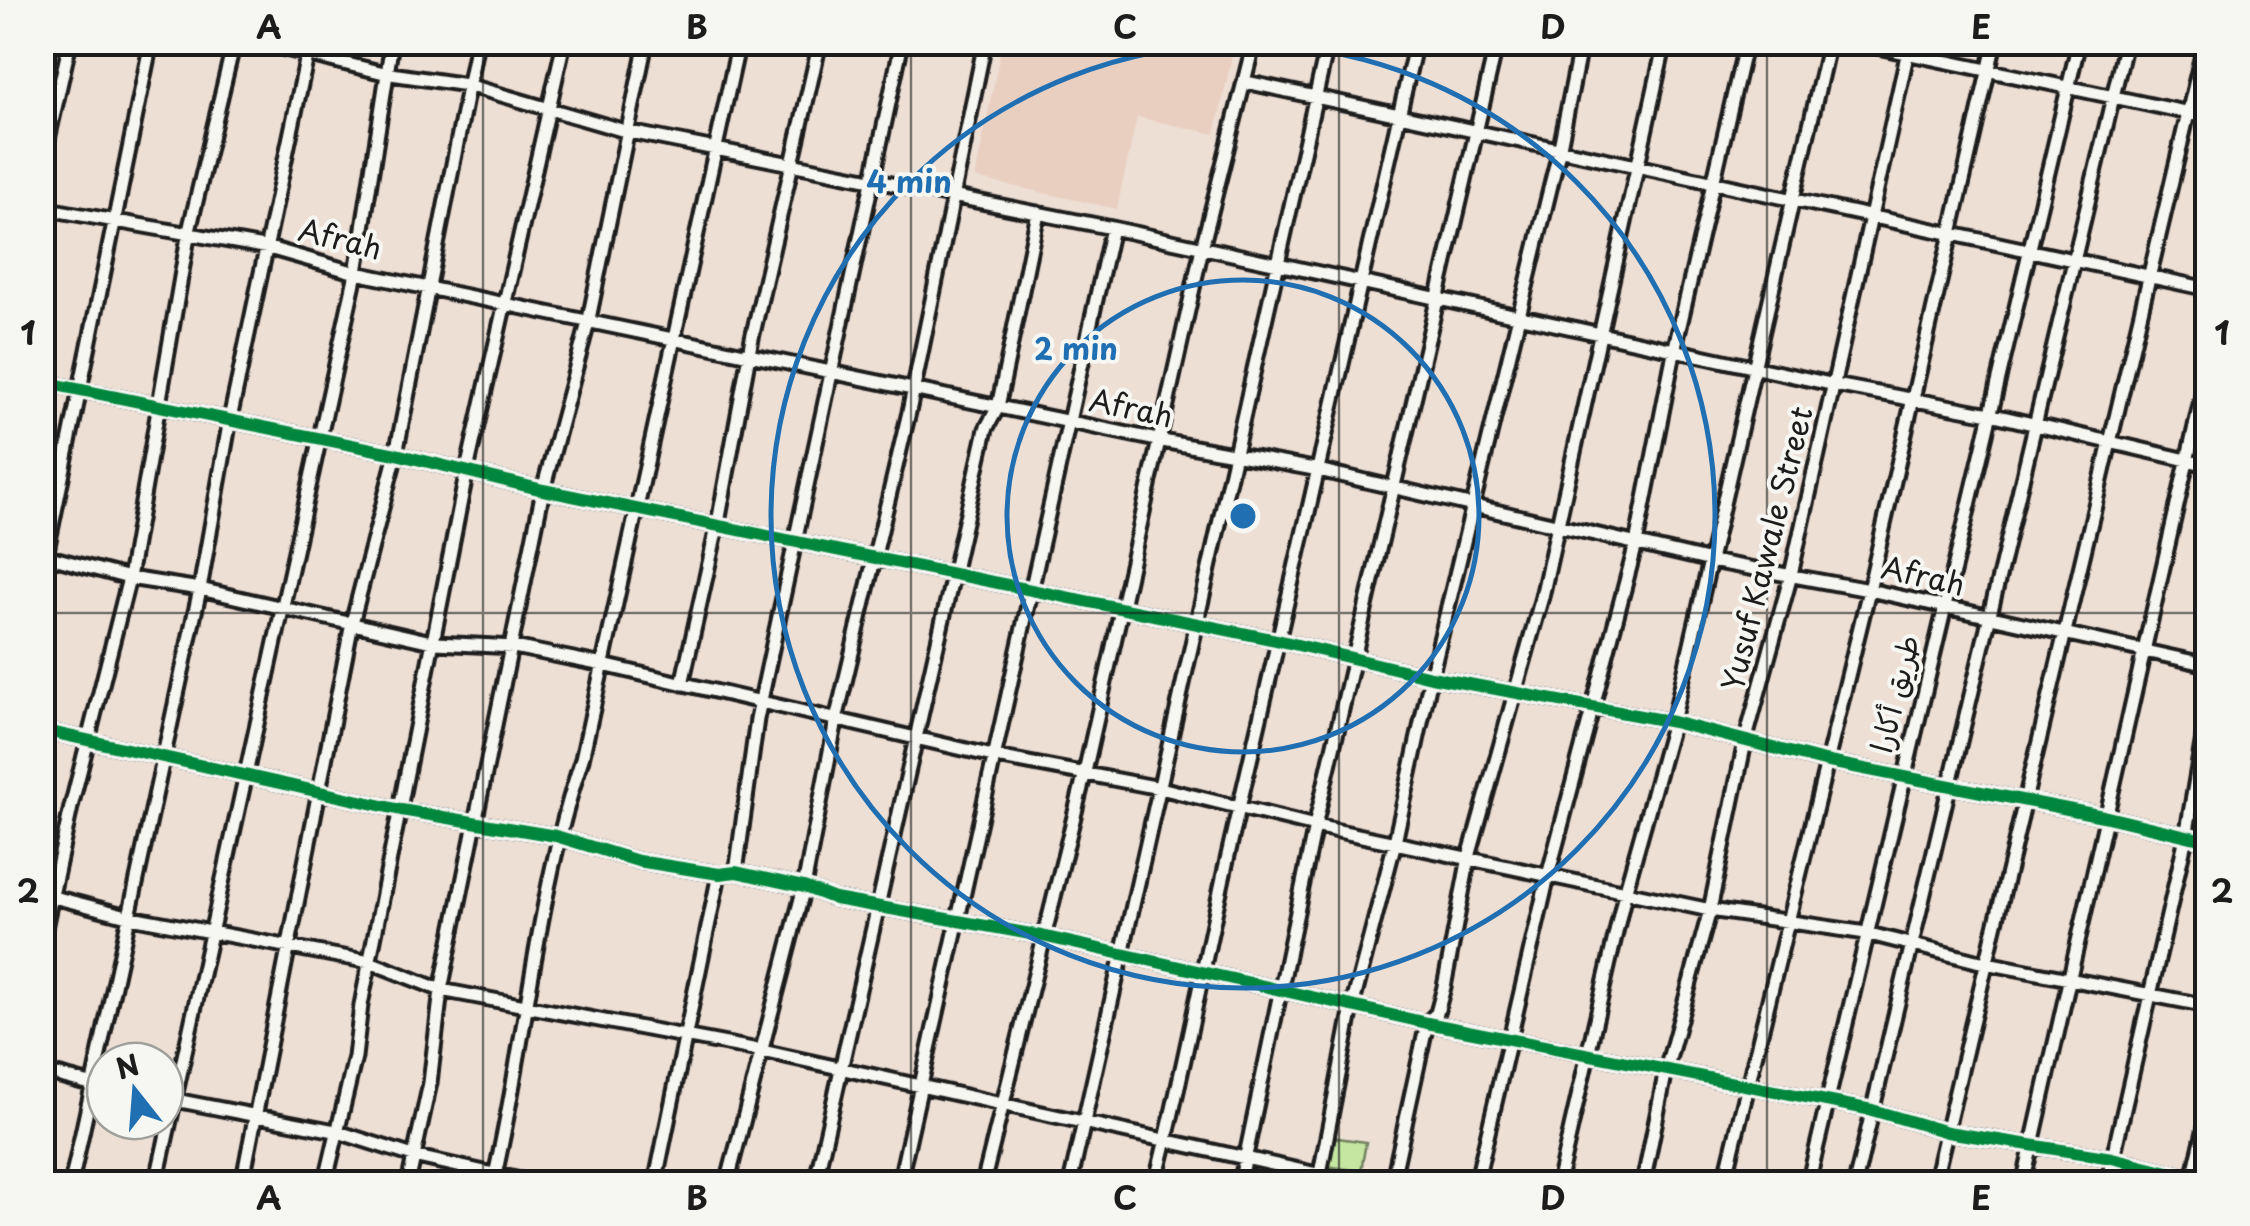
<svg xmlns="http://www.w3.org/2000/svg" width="2250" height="1226" viewBox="0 0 2250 1226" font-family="'Playpen Sans','Playpen Sans Arabic',sans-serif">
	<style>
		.built { fill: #e9cfc0 }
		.green { fill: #c4e6a0; stroke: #70815e; stroke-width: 2.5 }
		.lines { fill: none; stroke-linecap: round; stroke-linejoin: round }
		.minor-casing { stroke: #1c1c1c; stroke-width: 19 }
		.minor { stroke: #f6f6f2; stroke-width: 11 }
		.cycleway-casing { stroke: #f6f6f2; stroke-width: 19 }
		.cycleway { stroke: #00873e; stroke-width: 12 }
		.grid { fill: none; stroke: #1c1c1c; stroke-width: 2.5; stroke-opacity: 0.55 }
		.ring { fill: none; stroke: #1f6fb2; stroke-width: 5 }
		.labels { text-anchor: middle; stroke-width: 8; stroke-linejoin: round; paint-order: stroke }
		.street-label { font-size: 30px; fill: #1c1c1c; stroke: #f6f6f2 }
		.centre { fill: #1f6fb2; stroke: #f6f6f2; stroke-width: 5 }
		.ring-label { font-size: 30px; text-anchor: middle; font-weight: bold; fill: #1f6fb2; stroke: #f6f6f2; stroke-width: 8; stroke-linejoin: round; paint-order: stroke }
		.neatline { fill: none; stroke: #1c1c1c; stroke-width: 4 }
		.grid-label { font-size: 32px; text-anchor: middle; font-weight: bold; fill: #1c1c1c }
	</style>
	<rect width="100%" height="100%" fill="#eedfd5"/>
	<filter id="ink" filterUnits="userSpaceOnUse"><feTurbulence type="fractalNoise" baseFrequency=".01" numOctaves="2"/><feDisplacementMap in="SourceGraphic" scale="20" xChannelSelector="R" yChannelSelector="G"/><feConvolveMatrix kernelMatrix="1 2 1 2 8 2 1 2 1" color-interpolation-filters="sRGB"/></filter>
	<g filter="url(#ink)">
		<path class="built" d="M1002,43V42L1235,43L1215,134L1137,117L1117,209L975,178Z"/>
		<path class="green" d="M1331,1137L1366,1142L1361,1171L1326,1166Z"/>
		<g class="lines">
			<defs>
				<path id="minor" d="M257,42L384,73L467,85L625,131L1112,228L1835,385L1990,414L2208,465
					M1854,42L2208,117
					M1246,82L2208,289
					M42,166L70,42
					M42,208L269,248L356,273L1157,440L1314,469L1711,561L1869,590L2208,665
					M42,382L396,454L543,490L1281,641L1431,677L1673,722L1824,761L2103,816L2208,841
					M42,555L129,578L200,589L436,643L514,647L603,665L997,757L1160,788L1315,826L1710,910L1866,933L1976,961L2208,1006
					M42,575L151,42
					M682,684L718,523L752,338L820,42
					M42,730L401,810L556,836L638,861L719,874L736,872L804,887L835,899L1042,936L1427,1023L1872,1110L1947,1132L2112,1158L2208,1182
					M736,872L757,719L902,42
					M42,894L131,917L370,962L441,990L758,1050L1362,1184
					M42,942L71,807L129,578L189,231L234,42
					M42,1071L105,1088
					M165,1098L335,1131L413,1156L538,1184
					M2192,1183L2208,1114
					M71,1184L200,589L230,419L310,42
					M156,1184L356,273L392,42
					M242,1184L352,623L396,454L477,42
					M325,1184L355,1057L361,1005L467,470L564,42
					M408,1184L430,1083L441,990L543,490L589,319L646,42
					M493,1184C526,1043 536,896 582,759L739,42
					M655,1184L719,874
					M727,1184L804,887L836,720L909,412L985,42
					M815,1184L986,429L998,407L1038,213
					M899,1184L1112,228
					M983,1184L1085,772L1202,248L1254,42
					M1070,1184L1328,42
					M1155,1184C1187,1059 1209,932 1239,808C1300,553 1356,298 1416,42
					M1240,1184L1315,826L1497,42
					M1318,1184L1352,1007L1395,842L1431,677L1559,152L1581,42
					M1392,1184L1427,1023L1437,1013L1444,987L1469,857L1542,597L1665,42
					M1476,1184L1549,872L1636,544L1675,347L1746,42
					M1558,1184L1626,889L1673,722L1829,42
					M1643,1184L1666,1070L1710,910L1745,742L1791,575L1910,42
					M1724,1184L1869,590L1995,42
					M1808,1184L2079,42
					M1855,1184L2126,42
					M1934,1184L2205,42
					M2023,1184L2208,369
					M2107,1184L2186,837L2208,708"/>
			</defs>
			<use href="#minor" class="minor-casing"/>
			<use href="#minor" class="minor"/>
			<defs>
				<path id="cycleway" d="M42,382L396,454L543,490L1281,641L1431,677L1673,722L1824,761L2103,816L2208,841
					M42,730L401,810L556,836L638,861L719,874L736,872L804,887L835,899L1042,936L1427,1023L1872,1110L1947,1132L2112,1158L2208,1182"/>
			</defs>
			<use href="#cycleway" class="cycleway-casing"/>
			<use href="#cycleway" class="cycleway"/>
		</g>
	</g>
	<path class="grid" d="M483,42V1184M911,42V1184M1339,42V1184M1767,42V1184M42,613H2208"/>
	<g class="ring">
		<circle cx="1243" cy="516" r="236"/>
		<circle cx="1243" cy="516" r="472"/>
	</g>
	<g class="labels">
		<g class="street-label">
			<text transform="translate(340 240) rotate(14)" y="10">Afrah</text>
			<text transform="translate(1131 409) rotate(12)" y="10">Afrah</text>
			<text transform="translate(1768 549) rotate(-76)" y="10">Yusuf Kawale Street</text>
			<text transform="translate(1923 577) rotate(13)" y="10">Afrah</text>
			<text transform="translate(1896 694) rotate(-76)" y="10">طريق أكارا</text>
		</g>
	</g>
	<circle cx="1243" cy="516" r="15" class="centre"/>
	<g class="ring-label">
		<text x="909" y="193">4 min</text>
		<text x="1076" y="360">2 min</text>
	</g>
	<rect width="2250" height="1226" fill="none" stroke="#f6f6f2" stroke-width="110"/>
	<g transform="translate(135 1091) rotate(343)"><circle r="48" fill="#f6f6f2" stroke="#9f9f9c" stroke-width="2.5"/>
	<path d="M0-8L18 38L0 25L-18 38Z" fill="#1f6fb2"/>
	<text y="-15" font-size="28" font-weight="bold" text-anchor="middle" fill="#1c1c1c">N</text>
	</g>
	<rect x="55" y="55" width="2140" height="1116" class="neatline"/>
	<g class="grid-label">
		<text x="269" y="39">A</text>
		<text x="697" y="39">B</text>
		<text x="1125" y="39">C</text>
		<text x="1553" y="39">D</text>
		<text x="1981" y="39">E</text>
		<text x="28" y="345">1</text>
		<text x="2222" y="345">1</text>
		<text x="28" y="903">2</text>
		<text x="2222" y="903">2</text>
		<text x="269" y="1210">A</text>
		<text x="697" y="1210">B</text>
		<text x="1125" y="1210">C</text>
		<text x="1553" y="1210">D</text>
		<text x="1981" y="1210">E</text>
	</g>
</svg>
